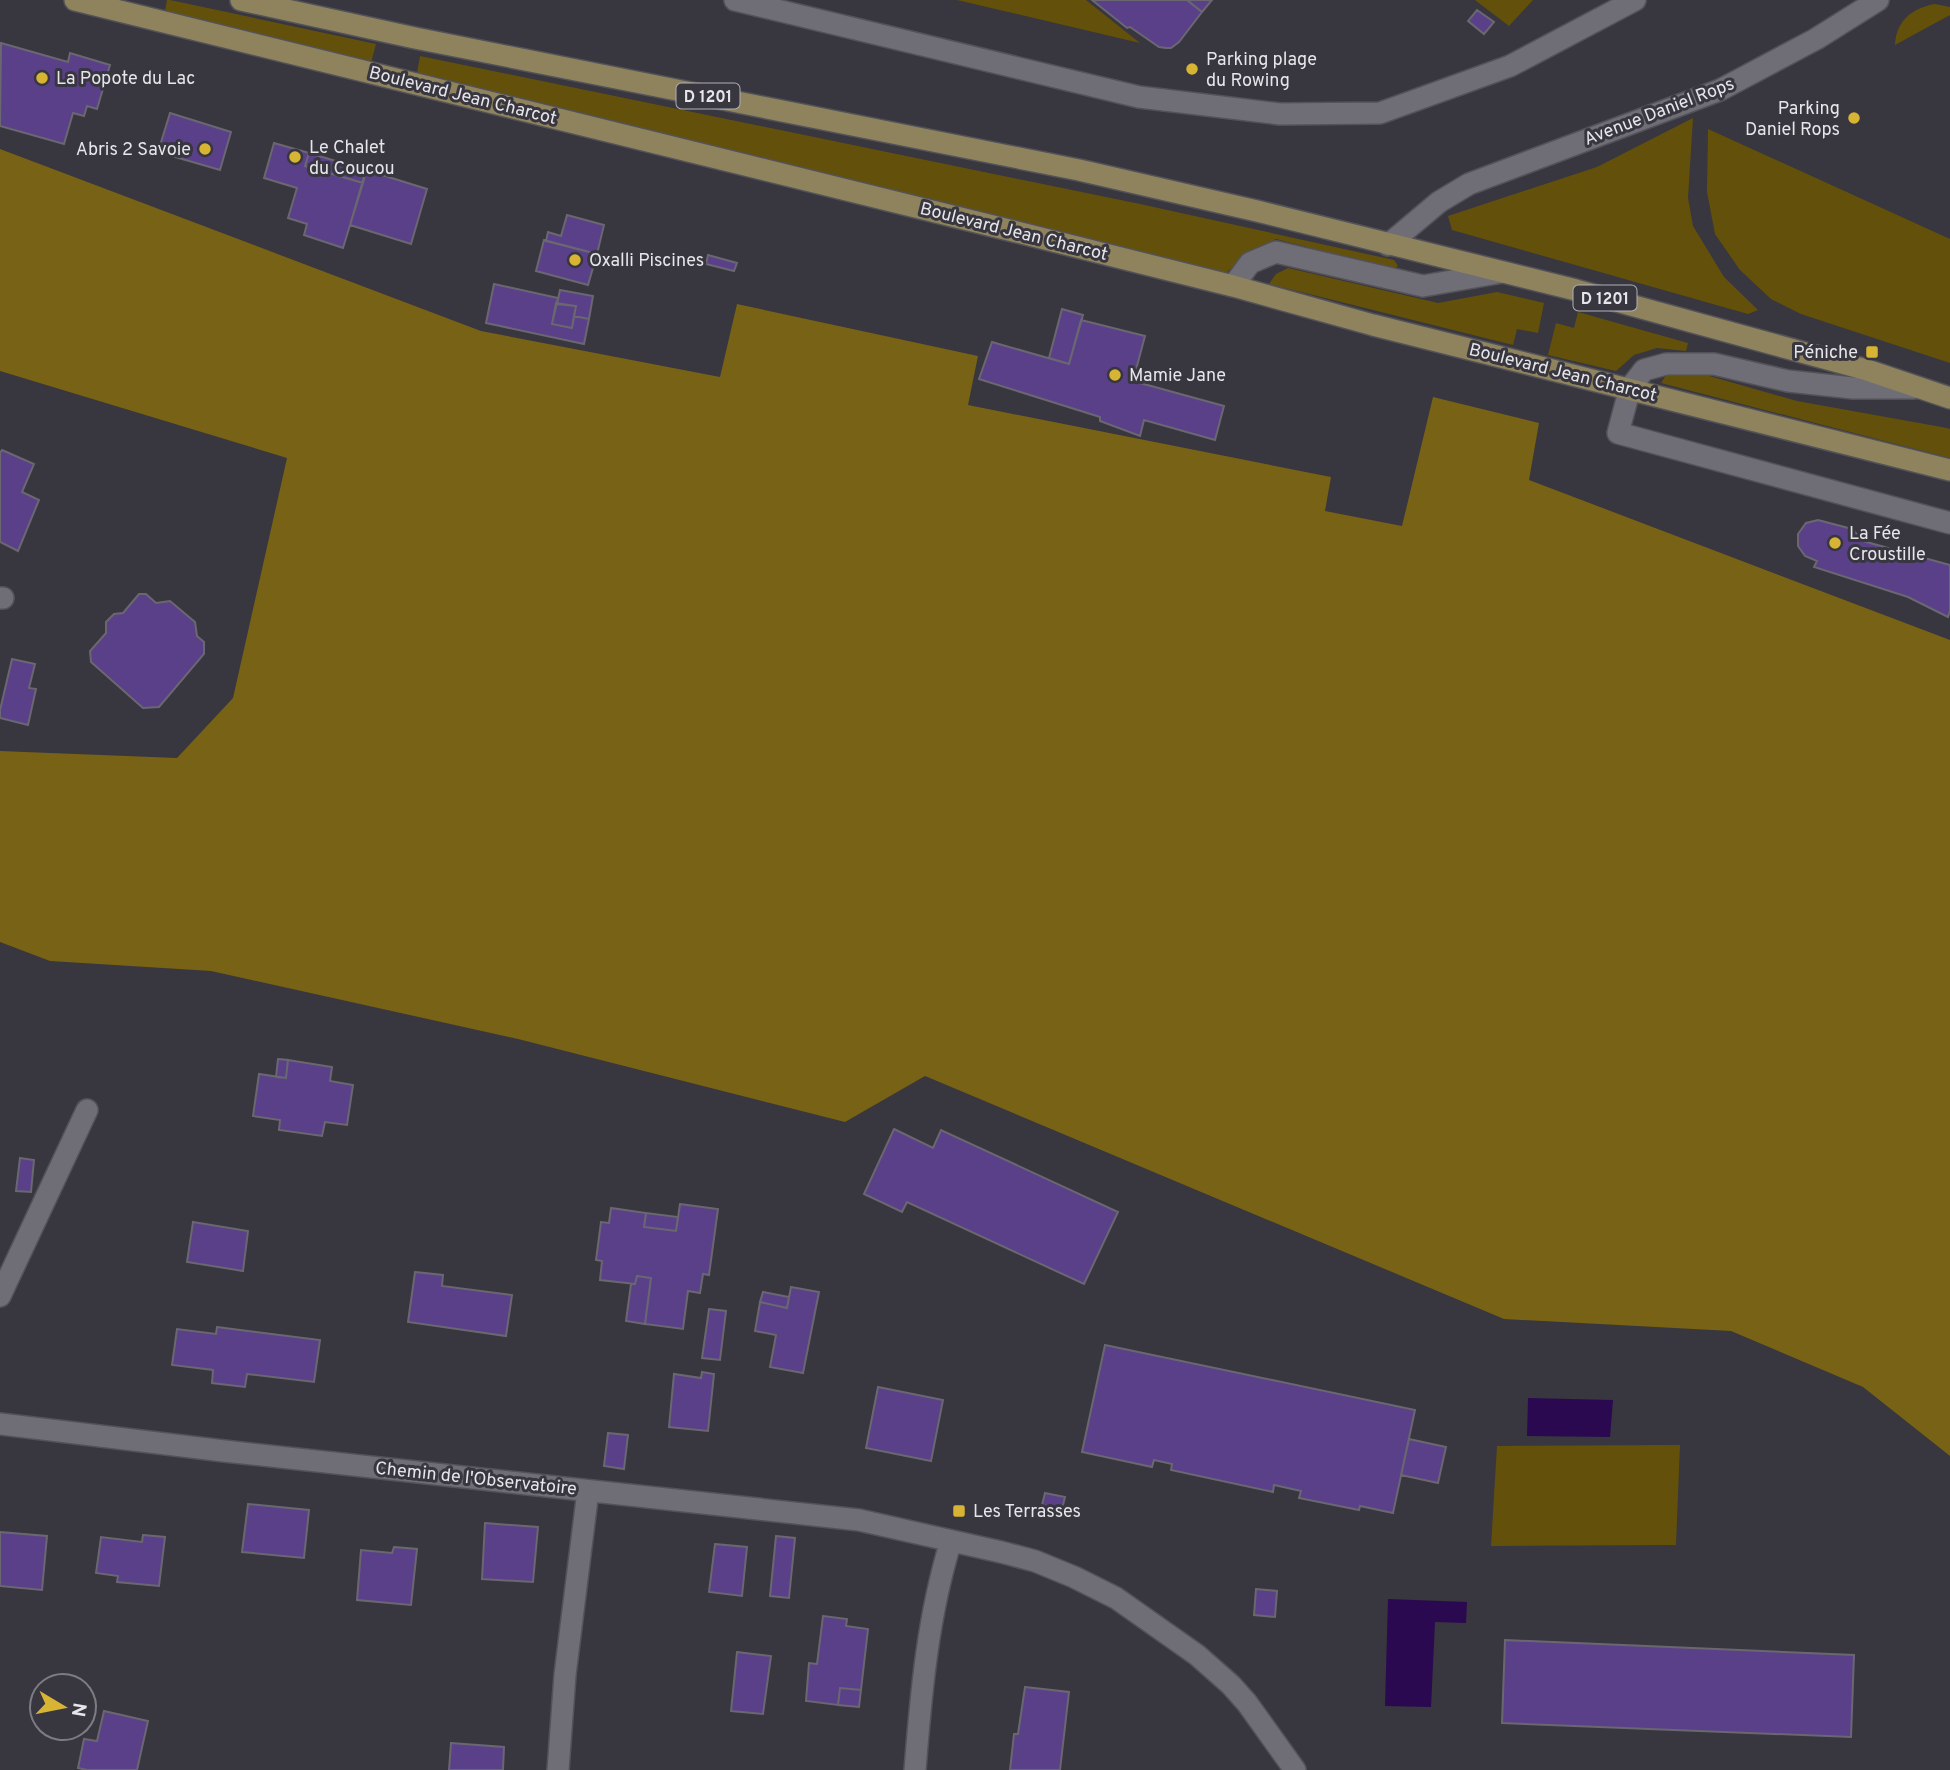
<svg xmlns="http://www.w3.org/2000/svg" width="1950" height="1770" viewBox="0 0 1950 1770" font-family="Overpass,sans-serif">
	<style>
		.green { fill: #63510b }
		.forest { fill: #776215 }
		.water { fill: #2a0951 }
		.building { fill: #5a4089; stroke: #6a6771; stroke-width: 2 }
		.lines { fill: none; stroke-linecap: round; stroke-linejoin: round }
		.minor-casing { stroke: #535258; stroke-width: 24 }
		.major-casing { stroke: #535258; stroke-width: 24 }
		.minor { stroke: #6f6d76; stroke-width: 21 }
		.major { stroke: #8f835e; stroke-width: 21 }
		.poi-dot { fill: #d7b434; stroke: #38363e; stroke-width: 2.5 }
		.labels { text-anchor: middle; stroke-width: 6; stroke-linejoin: round; paint-order: stroke }
		.shield { fill: #38363e; stroke: #b2b0b6; stroke-width: 2 }
		.shield-label { font-size: 16px; font-weight: bold; fill: #e6e5ea }
		.poi-label { font-size: 18px; fill: #e6e5ea; stroke: #38363e; text-anchor: start }
		.street-label { font-size: 18px; fill: #e6e5ea; stroke: #38363e }
	</style>
	<rect width="100%" height="100%" fill="#38363e"/>
	<path class="green" d="M167,0H170L376,44L371,63L165,11Z
		M957,0H1086L1140,43Z
		M1475,0H1533L1509,26Z
		M1935,4L1950,7V15L1895,45C1896,21 1912,8 1935,4Z
		M420,56L1140,204L1394,260L1398,266L1393,269L1276,239L1247,254L1226,273L417,73Z
		M1693,118L1688,198L1693,226L1724,277L1758,310L1748,314L1452,230L1448,216L1597,167Z
		M1708,129L1950,239V363L1801,314L1771,299L1740,270L1715,234L1707,192Z
		M1288,268L1438,303L1497,292L1544,303L1538,333L1517,329L1513,345L1269,284L1276,274Z
		M1578,312L1688,343L1686,351L1657,348L1634,355L1616,371L1548,355L1556,323L1574,328Z
		M1669,371H1692L1797,401L1947,428L1950,429V458L1661,383Z
		M1680,1445L1676,1545L1491,1546L1497,1446Z"/>
	<path class="forest" d="M0,149L481,331L720,377L737,304L978,356L968,405L1331,477L1325,511L1402,526L1433,397L1539,423L1529,480L1950,640V1456L1863,1387L1731,1331L1504,1319L925,1076L845,1122L518,1039L211,971L50,961L0,942V751L177,758L233,698L287,458L0,371Z"/>
	<path class="water" d="M1528,1398L1613,1400L1610,1437L1527,1436Z
		M1388,1599L1467,1602L1466,1623L1435,1622L1431,1707L1385,1706Z"/>
	<path class="building" d="M1092,0H1187L1202,12L1179,42L1171,48H1166L1159,47L1130,27L1127,28Z
		M1187,0H1212L1202,12Z
		M1477,10L1494,22L1484,34L1468,21Z
		M1,43L68,62L70,53L110,65L97,109L87,106L84,116L73,113L64,144L0,126Z
		M170,113L231,132L220,170L158,152Z
		M274,143L309,153L305,166L363,183L343,248L304,235L307,224L288,218L297,188L264,178Z
		M309,153L366,170L363,183L305,166Z
		M366,170L427,189L411,244L350,225Z
		M567,215L604,225L597,254L546,241L548,232L561,236Z
		M544,240L597,254L588,285L536,271Z
		M708,255L737,263L734,271L706,264Z
		M494,284L558,298L552,324L572,328L574,316L589,319L584,344L486,323Z
		M560,290L593,296L589,319L574,316L576,306L557,304Z
		M556,303L576,306L572,328L552,324Z
		M1062,309L1083,315L1069,364L1049,358Z
		M1081,320L1145,336L1133,381L1224,406L1215,440L1144,420L1140,436L1100,421V417L979,379L992,342L1069,364Z
		M2,450L34,464L22,492L39,500L18,551L0,542V453Z
		M1818,520L1852,529L1863,541L1950,565V611L1948,617L1908,597L1814,567L1817,561L1805,556L1798,546V534L1806,523Z
		M139,594H146L156,603L170,601L195,622L197,636L204,642V654L159,707L143,708L91,662L90,651L106,633V622L114,614L123,613Z
		M12,659L35,664L29,688L36,689L28,725L0,718V710Z
		M278,1059L288,1060L286,1078L276,1077Z
		M288,1060L332,1067L330,1081L353,1085L347,1125L325,1122L322,1136L279,1130L280,1120L253,1116L259,1074L286,1078Z
		M894,1129L933,1148L941,1130L1118,1212L1084,1284L907,1202L902,1212L864,1194Z
		M20,1158L34,1160L31,1192L16,1191Z
		M680,1204L718,1209L709,1275L703,1274L700,1293L688,1291L683,1329L645,1324L651,1278L637,1276L635,1284L600,1280L602,1261L596,1260L601,1222L609,1223L611,1208L646,1213L644,1227L676,1231Z
		M646,1213L678,1217L676,1231L644,1227Z
		M193,1222L248,1231L243,1271L187,1262Z
		M415,1272L443,1275L442,1286L512,1295L506,1336L408,1322Z
		M637,1276L651,1278L645,1324L626,1321L631,1284H635Z
		M791,1287L819,1292L803,1373L770,1367L776,1335L755,1331L760,1302L787,1308Z
		M763,1292L789,1297L787,1308L760,1302Z
		M709,1309L726,1311L720,1360L702,1358Z
		M217,1327L320,1340L314,1382L247,1374L245,1387L212,1383L213,1370L172,1365L177,1329L216,1334Z
		M1105,1345L1415,1410L1393,1513L1360,1506L1359,1510L1299,1498L1301,1491L1274,1485L1273,1492L1171,1470L1172,1464L1154,1460L1152,1467L1082,1452Z
		M702,1372L714,1374L708,1431L669,1427L674,1374L701,1378Z
		M878,1387L943,1400L931,1461L866,1448Z
		M608,1433L628,1435L624,1469L604,1466Z
		M1409,1439L1446,1447L1438,1483L1401,1475Z
		M1045,1493L1065,1497L1062,1509L1042,1505Z
		M248,1504L309,1510L304,1558L242,1552Z
		M485,1523L538,1527L533,1582L482,1579Z
		M0,1532L47,1536L42,1590L0,1586Z
		M143,1535L165,1537L159,1586L117,1582L118,1576L96,1573L101,1537L142,1542Z
		M776,1536L795,1538L789,1598L770,1596Z
		M715,1544L747,1547L742,1596L709,1592Z
		M394,1547L417,1549L411,1605L357,1600L361,1550L392,1553Z
		M1256,1589L1277,1591L1275,1617L1254,1615Z
		M823,1616L847,1619L846,1626L868,1629L861,1690L840,1688L838,1705L806,1701L809,1663L817,1664Z
		M1505,1640L1854,1655L1851,1737L1502,1723Z
		M737,1652L771,1656L763,1714L731,1711Z
		M1025,1687L1069,1692L1060,1770H1010L1014,1734H1018Z
		M840,1688L861,1690L859,1707L838,1705Z
		M104,1711L148,1721L137,1770H87L78,1768L84,1739L97,1741Z
		M451,1743L504,1747L503,1770H449Z"/>
	<g class="lines">
		<defs>
			<path id="minor" d="M735,0L1139,97L1280,114L1380,113L1510,66L1635,0
				M1388,245L1439,202L1469,184L1720,90L1816,39L1878,0
				M1233,286L1250,263L1276,252L1423,286L1503,272
				M1914,388H1853L1788,381L1714,364H1666L1644,370L1630,388L1618,433L1950,523
				M0,598H3
				M0,1296L87,1110
				M0,1424L224,1451L859,1520L1001,1552L1035,1561L1074,1577L1116,1598L1197,1655L1231,1685L1247,1703L1295,1770
				M558,1770L565,1675L588,1491
				M915,1770C921,1693 928,1615 951,1541"/>
			<path id="major" d="M75,0L1013,231L1233,286L1373,325L1950,470
				M241,0L415,38L1079,170L1257,211L1576,290L1867,370L1950,398"/>
		</defs>
		<use href="#minor" class="minor-casing"/>
		<use href="#major" class="major-casing"/>
		<use href="#minor" class="minor"/>
		<use href="#major" class="major"/>
	</g>
	<g class="poi-dot">
		<circle cx="1192" cy="69" r="7"/>
		<circle cx="42" cy="78" r="7"/>
		<circle cx="1854" cy="118" r="7"/>
		<circle cx="205" cy="149" r="7"/>
		<circle cx="295" cy="157" r="7"/>
		<circle cx="575" cy="260" r="7"/>
		<rect x="1865" y="345" width="14" height="14" rx="3.5"/>
		<circle cx="1115" cy="375" r="7"/>
		<circle cx="1835" cy="543" r="7"/>
		<rect x="952" y="1504" width="14" height="14" rx="3.5"/>
	</g>
	<g class="labels">
		<g class="shield">
			<rect x="676.5" y="83.5" width="63" height="25" rx="5"/>
			<rect x="1573.5" y="285.5" width="63" height="25" rx="5"/>
		</g>
		<g class="shield-label">
			<text x="708" y="102">D 1201</text>
			<text x="1605" y="304">D 1201</text>
		</g>
		<g class="poi-label">
			<text x="1206" y="65">Parking plage<tspan x="1206" dy="21">du Rowing</tspan></text>
			<text x="56" y="84">La Popote du Lac</text>
			<text x="1840" y="114" text-anchor="end">Parking<tspan x="1840" dy="21">Daniel Rops</tspan></text>
			<text x="309" y="153">Le Chalet<tspan x="309" dy="21">du Coucou</tspan></text>
			<text x="191" y="155" text-anchor="end">Abris 2 Savoie</text>
			<text x="589" y="266">Oxalli Piscines</text>
			<text x="1858" y="358" text-anchor="end">Péniche</text>
			<text x="1129" y="381">Mamie Jane</text>
			<text x="1849" y="539">La Fée<tspan x="1849" dy="21">Croustille</tspan></text>
			<text x="973" y="1517">Les Terrasses</text>
		</g>
		<g class="street-label">
			<text transform="translate(463 95) rotate(14)" y="6">Boulevard Jean Charcot</text>
			<text transform="translate(1659 111) rotate(-21)" y="6">Avenue Daniel Rops</text>
			<text transform="translate(1014 231) rotate(14)" y="6">Boulevard Jean Charcot</text>
			<text transform="translate(1563 372) rotate(14)" y="6">Boulevard Jean Charcot</text>
			<text transform="translate(476 1478) rotate(6)" y="6">Chemin de l'Observatoire</text>
		</g>
	</g>
	<g transform="translate(63 1707) rotate(100)"><circle r="33" fill="#38363e" stroke="#7e7c83" stroke-width="2"/>
	<path d="M0-5L12 26L0 18L-12 26Z" fill="#d7b434"/>
	<text y="-10" font-size="19" font-weight="bold" text-anchor="middle" fill="#e6e5ea">N</text>
	</g>
</svg>
